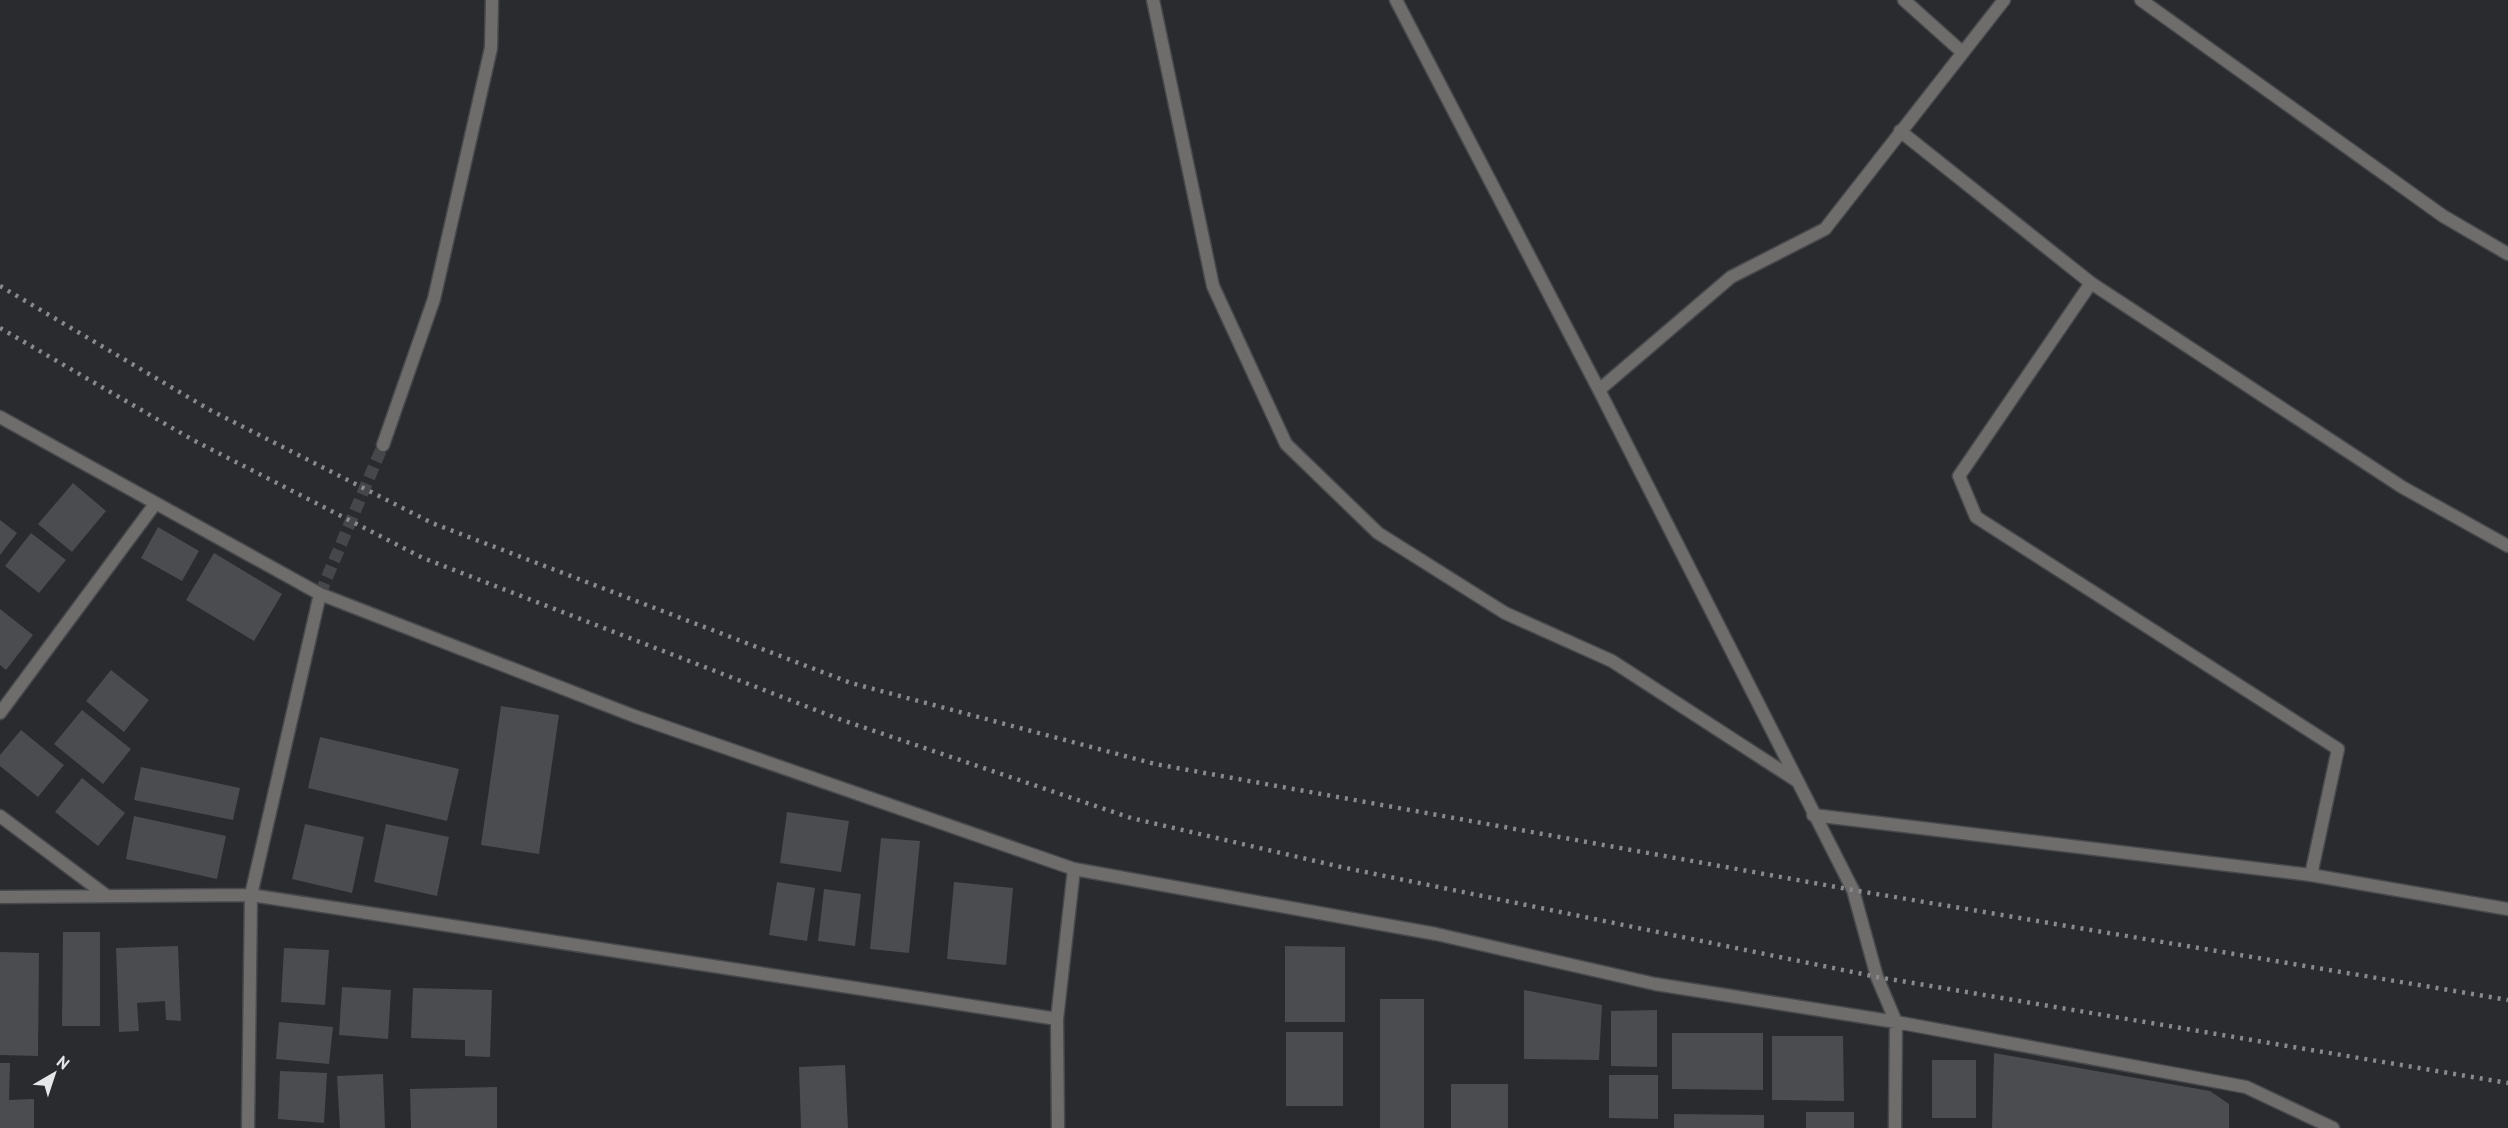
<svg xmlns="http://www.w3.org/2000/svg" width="2508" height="1128" viewBox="0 0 2508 1128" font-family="'PT Sans',sans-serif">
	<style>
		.building { fill: #4a4c4f }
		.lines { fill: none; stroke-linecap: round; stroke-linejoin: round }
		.street-tunnel { stroke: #45474a; stroke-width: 12; stroke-dasharray: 12 6; stroke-linecap: butt }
		.street-casing { stroke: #47494c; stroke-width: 15 }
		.street { stroke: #6f6d6c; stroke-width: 12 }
		.rail { stroke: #898a8d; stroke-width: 4.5; stroke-dasharray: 3 6; stroke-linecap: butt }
	</style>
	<rect width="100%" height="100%" fill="#292b2e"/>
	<path class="building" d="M73,483L106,511L72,552L38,524Z
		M0,520L17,533L0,555Z
		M158,527L199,551L182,581L141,558Z
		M31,533L66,560L39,593L5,566Z
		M214,553L282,594L254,641L186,600Z
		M0,609L33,635L6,670L0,665Z
		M111,670L149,700L124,732L86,701Z
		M501,706L559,715L539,854L481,845Z
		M82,710L131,749L103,784L54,744Z
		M21,730L64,765L38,797L0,766V755Z
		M320,737L459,769L447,821L308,788Z
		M141,767L240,788L233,820L134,800Z
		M82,778L125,813L98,846L55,812Z
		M787,812L849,821L841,872L780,863Z
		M134,816L226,836L217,879L126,859Z
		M305,824L364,837L352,893L292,879Z
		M386,824L449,837L437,896L374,882Z
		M881,838L920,841L909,953L870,949Z
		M777,882L815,888L807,941L769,935Z
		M954,882L1013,888L1006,965L947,959Z
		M824,889L861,894L855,946L818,941Z
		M63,932H100V1026H62Z
		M178,946L181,1021L166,1020L165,1001L137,1003L139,1031L119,1032L116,948Z
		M1285,946L1345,947V1022H1285Z
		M284,948L329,950L325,1005L281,1002Z
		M0,952L39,953L38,1056L0,1055Z
		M342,987L391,990L388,1039L339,1035Z
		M413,988L492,990L490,1057L465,1056V1040L411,1038Z
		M1524,990L1602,1005L1599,1060L1524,1059Z
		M1380,999H1424V1128H1380Z
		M1657,1010V1067L1611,1066V1011Z
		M279,1022L333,1027L329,1064L276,1059Z
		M1286,1032H1343V1106H1286Z
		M1672,1033H1763V1090L1672,1089Z
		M1772,1036H1843L1844,1101L1772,1100Z
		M1994,1053L2210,1091L2229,1104V1128H1992Z
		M1932,1060H1976V1118H1932Z
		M0,1063H10L9,1100L34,1099V1128H0Z
		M845,1065L848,1128H801L799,1067Z
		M280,1071L327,1073L324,1123L278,1119Z
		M383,1074L385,1128H340L337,1076Z
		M1609,1075H1658V1119L1609,1118Z
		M1451,1084H1508V1128H1451Z
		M497,1087V1128H411L410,1089Z
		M1806,1112H1854V1128H1806Z
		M1674,1114L1764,1115V1128H1674Z"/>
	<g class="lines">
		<path class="street-tunnel" d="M320,594L383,445"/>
		<defs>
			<path id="street" d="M1153,0L1213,286L1286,444L1378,533L1505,613L1612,661L1797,781
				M1396,0L1599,390L1853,890L1877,977L1896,1022L1895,1128
				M1904,0L1962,52
				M2141,0L2443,216L2508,254
				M1900,131L2091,283L2402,487L2508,546
				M2091,283L1959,476L1976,517L2338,749L2311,875
				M1599,390L1731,277L1825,229L2004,0
				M0,417L320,594L634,716L1074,869L1436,934L1655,984L1896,1022L2246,1087L2333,1128
				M383,445L434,299L491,48L492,0
				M0,713L155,504
				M1813,815L2311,875L2508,909
				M0,816L107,896
				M0,897L251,895L1057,1019
				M248,1128L251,895L320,594
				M1058,1128L1057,1019L1074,869"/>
		</defs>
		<use href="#street" class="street-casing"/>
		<use href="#street" class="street"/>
		<path class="rail" d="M0,286L210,410L432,523L851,683L1155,764L1853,890L2508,1000
			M0,328L193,440L423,558L839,719L1131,818L1341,867L1877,977L2508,1083"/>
	</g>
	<g transform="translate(54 1074) rotate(39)" stroke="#292b2e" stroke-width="4.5" paint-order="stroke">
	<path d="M0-4.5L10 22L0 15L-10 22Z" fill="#e6e7e9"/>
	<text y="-9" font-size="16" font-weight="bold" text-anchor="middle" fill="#e6e7e9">N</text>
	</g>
</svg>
